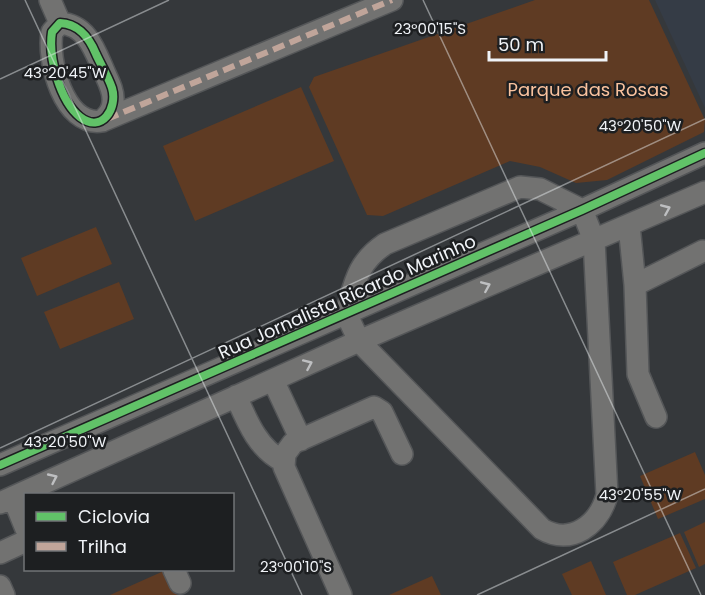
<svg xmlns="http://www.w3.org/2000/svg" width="705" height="595" viewBox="0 0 705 595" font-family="Poppins,sans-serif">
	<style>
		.built { fill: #353c46 }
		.green { fill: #5f3b23 }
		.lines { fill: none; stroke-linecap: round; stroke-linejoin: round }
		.minor-casing { stroke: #545658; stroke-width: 24 }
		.minor { stroke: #727271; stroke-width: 21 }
		.quiet { stroke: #c0a59a; stroke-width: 6; stroke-dasharray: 12 6; stroke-linecap: butt }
		.cycleway-casing { stroke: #1d1f21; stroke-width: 11 }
		.cycleway { stroke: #61c268; stroke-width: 8 }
		.oneway { stroke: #bebfc1 }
		.ticks { fill: none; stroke: #f0f3f7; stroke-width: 1.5; stroke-opacity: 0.45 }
		.labels { text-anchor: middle; stroke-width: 5; stroke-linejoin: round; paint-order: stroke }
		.park-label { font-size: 18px; fill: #f9c29e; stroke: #1d1f21 }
		.street-label { font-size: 18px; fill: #f0f3f7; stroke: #1d1f21 }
		.ticks-label { font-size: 15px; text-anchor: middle; fill: #f0f3f7; stroke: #1d1f21; stroke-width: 5; stroke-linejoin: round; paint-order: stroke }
	</style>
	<rect width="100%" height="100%" fill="#35383b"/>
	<path class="built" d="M655,0H705V108Z"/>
	<path class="green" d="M535,0H649L705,120L704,132L607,180L576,183L540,167L510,161L383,216L367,215L309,87L314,77Z
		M301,87L334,161L195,221L163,146Z
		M96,227L112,264L37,296L21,258Z
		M119,282L134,319L60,349L44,312Z
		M695,452L705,475V499L658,519L640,476Z
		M705,522V564L699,567L684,532Z
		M680,533L696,568L635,595H627L613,562Z
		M591,561L606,595H572L562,574Z
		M166,570L177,595H110Z
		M432,576L441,595H389Z"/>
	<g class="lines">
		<defs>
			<path id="minor" d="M50,0L60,23
				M60,23L52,32C47,61 64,127 102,121L392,0
				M60,23C86,25 94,48 103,69C107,79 114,90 113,101C113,110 108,115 102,121
				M520,187L540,189L582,210L594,240L607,495C599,525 571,546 542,529L359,341L346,313C355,282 357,263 385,244Z
				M629,225L635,285L638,374L656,417
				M635,285L703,251
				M273,380L301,440
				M236,396C247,421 258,449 283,461
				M0,465L582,210L705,153
				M13,497L26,529
				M0,503L359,341L705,192
				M0,553L26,541
				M174,570L180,583
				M0,586L4,595
				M341,595L284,467L285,454L293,443L374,407L382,412L402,454"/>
		</defs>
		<use href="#minor" class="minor-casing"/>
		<use href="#minor" class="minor"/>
		<path class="quiet" d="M107,119L392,0"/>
		<defs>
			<path id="cycleway" d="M60,23C79,24 89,37 96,54C101,65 108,76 112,88C118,108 102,134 80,117C60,101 48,57 52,32Z
				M0,465L582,210L705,153"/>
		</defs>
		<use href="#cycleway" class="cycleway-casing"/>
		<use href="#cycleway" class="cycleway"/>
	</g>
	<defs><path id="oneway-chevron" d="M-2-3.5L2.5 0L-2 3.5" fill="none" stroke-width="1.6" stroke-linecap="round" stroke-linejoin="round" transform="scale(1.5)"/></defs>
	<g class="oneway">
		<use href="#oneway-chevron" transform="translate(666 209) rotate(-23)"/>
		<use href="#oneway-chevron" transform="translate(486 286) rotate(-23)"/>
		<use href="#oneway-chevron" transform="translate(308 364) rotate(-24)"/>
		<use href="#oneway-chevron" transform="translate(53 478) rotate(-25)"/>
	</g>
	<path class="ticks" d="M25,0L302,595M423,0L701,595M0,79L169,0M0,448L705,119M477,595L705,489"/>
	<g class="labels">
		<g class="park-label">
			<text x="588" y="96">Parque das Rosas</text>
		</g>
		<g class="street-label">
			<text transform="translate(347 297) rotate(-24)" y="6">Rua Jornalista Ricardo Marinho</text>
		</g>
	</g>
	<g class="ticks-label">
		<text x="430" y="34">23°00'15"S</text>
		<text x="65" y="78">43°20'45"W</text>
		<text x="640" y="131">43°20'50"W</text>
		<text x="65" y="447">43°20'50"W</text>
		<text x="640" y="500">43°20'55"W</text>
		<text x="296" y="572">23°00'10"S</text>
	</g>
	<rect x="24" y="493" width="210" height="78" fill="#1d1f21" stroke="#717477" stroke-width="1.5"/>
	<rect x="36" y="512" width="30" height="9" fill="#61c268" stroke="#717477" stroke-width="1.5"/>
	<text x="78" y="523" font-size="18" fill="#f0f3f7">Ciclovia</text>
	<rect x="36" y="542" width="30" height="9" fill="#c0a59a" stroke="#717477" stroke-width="1.5"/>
	<text x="78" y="553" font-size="18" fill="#f0f3f7">Trilha</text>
	<path d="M489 51v9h117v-9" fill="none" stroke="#f0f3f7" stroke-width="3"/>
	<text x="498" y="51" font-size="18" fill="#f0f3f7" stroke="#1d1f21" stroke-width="4.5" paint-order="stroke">50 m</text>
</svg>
